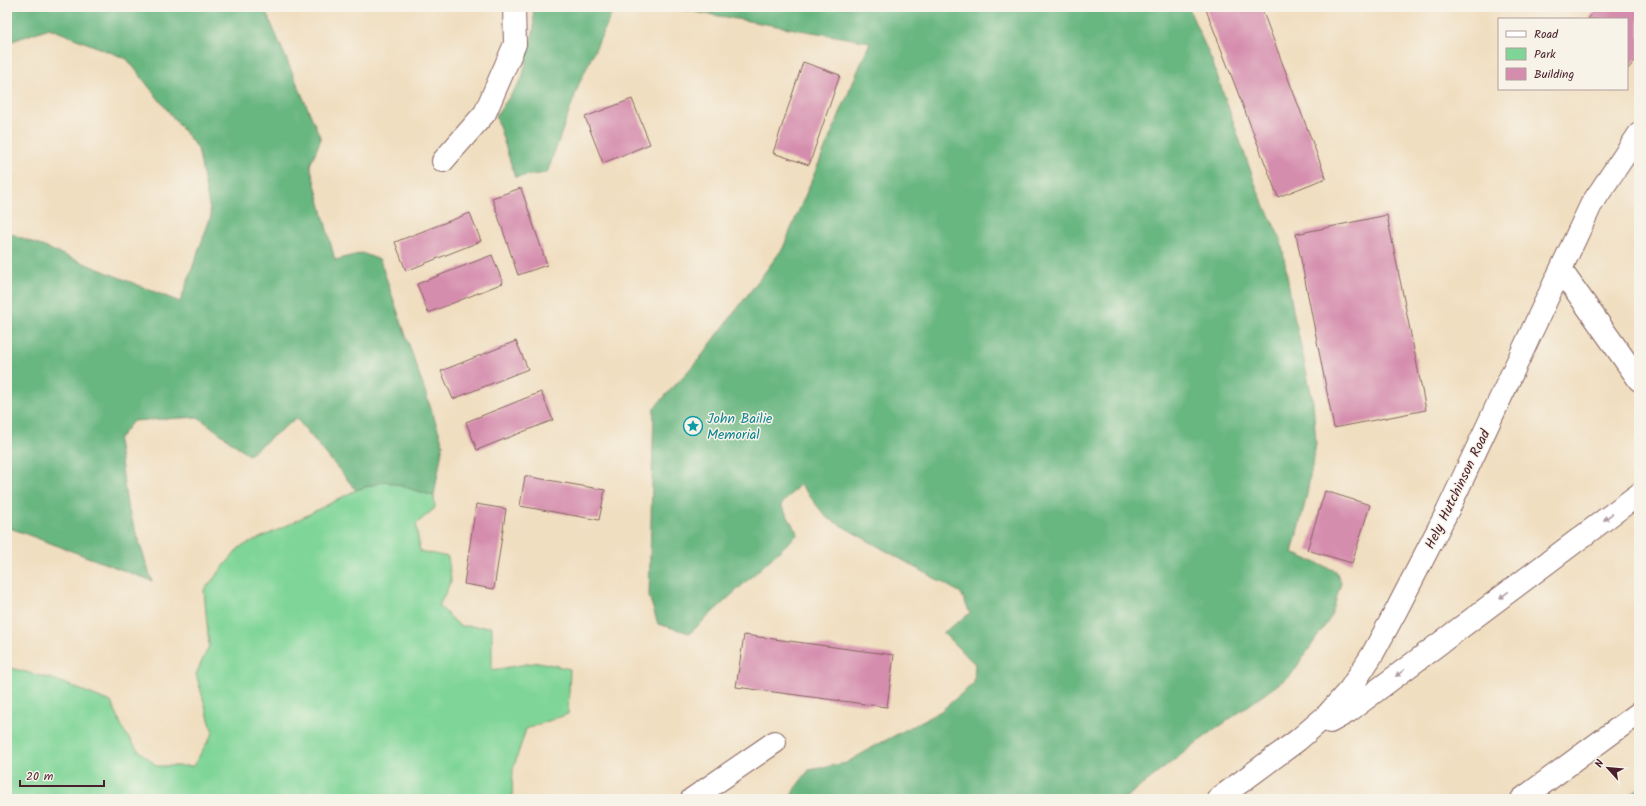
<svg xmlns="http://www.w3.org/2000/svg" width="1646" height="806" viewBox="0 0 1646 806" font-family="Kalam,sans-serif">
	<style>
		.green { fill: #7fd598; stroke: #647a62 }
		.forest { fill: #67b680; stroke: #586a56 }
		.water { fill: #41afbe; stroke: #466774 }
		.building { fill: #d58dad }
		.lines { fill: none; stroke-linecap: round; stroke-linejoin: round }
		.minor-casing { stroke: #84625f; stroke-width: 24 }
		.minor { stroke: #fff; stroke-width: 22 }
		.oneway { fill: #ae9aa0 }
		.labels { text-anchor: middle; stroke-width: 3; stroke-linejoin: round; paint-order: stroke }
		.culture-label { font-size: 14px; fill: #0d838f; stroke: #f7f3e8; text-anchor: start }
		.street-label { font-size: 14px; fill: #4a1f2b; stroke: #f7f3e8 }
	</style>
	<rect width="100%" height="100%" fill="#f7f3e8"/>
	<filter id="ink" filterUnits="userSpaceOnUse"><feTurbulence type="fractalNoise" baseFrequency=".025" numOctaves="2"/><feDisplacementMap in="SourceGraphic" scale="8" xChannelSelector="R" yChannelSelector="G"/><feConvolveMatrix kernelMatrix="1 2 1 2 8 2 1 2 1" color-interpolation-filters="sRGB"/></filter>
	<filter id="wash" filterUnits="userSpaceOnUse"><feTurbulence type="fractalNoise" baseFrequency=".012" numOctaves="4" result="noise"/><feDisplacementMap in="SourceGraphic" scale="16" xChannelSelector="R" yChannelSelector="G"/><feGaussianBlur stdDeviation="0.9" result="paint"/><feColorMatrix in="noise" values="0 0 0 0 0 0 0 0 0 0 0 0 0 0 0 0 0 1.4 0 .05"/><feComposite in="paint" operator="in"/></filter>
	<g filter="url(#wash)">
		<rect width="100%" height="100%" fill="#f0dec0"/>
		<path class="green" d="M385,481L434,496L435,508L416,524L420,551L448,557L451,581L439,606L460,626L492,627V670L539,662L570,669L568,714L526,729L513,769L512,799H7V667L56,680L111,702L124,731L137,749L157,766H193L213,733L196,674L209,646L204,590L240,547L284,527L356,490Z"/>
		<path class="forest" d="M7,7H264L321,139L310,165L335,260L362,253L380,260L443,444L434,496L385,481L356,490L296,418L249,455L198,417L133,421L118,440L127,505L152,581L7,527V232L180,302L211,216L198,149L127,59L49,28L7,43Z
			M533,7H615L579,84L547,173L515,177L496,116L522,79L534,29Z
			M667,7H1188L1212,61L1258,192L1281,240L1293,310L1313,402L1316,444L1306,499L1292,553L1336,571L1341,583L1331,617L1291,675L1195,744L1124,799H790L795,788L809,770L846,763L875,746L941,711L974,683L975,664L943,633L970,613L961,593L826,517L800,484L781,505L798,534L690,633L658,624L649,596L654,408L700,358L783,248L870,42Z"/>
		<path class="water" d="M1639,788V799H1623Z"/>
		<g id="blocks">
			<path class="building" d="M1205,7H1261L1326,178L1278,197Z
				M1598,7H1639V56L1627,70V19H1588Z
				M803,62L840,75L809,165L773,153Z
				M632,99L650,144L603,163L585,117Z
				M521,188L547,265L518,275L492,198Z
				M470,213L481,241L406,271L395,242Z
				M1387,215L1426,410L1334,428L1296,234Z
				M492,255L503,283L428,313L417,284Z
				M516,341L528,369L453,399L441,371Z
				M541,392L553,420L477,450L466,422Z
				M525,476L605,490L599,520L520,506Z
				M1325,491L1370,505L1352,563L1307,550Z
				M476,504L506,509L494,589L464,584Z
				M744,635L894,655L887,707L736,687Z"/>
		</g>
	</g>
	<g filter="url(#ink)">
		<use href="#blocks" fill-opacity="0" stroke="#84625f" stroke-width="1"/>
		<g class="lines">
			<defs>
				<path id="minor" d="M443,161L485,113L515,44L514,7
					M1561,270L1639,380
					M1330,722L1348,712L1639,494
					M692,799L775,742
					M1218,799L1298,740L1328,714L1350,689L1372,655L1396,611L1447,512L1591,205L1639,134
					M1522,799L1639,713"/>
			</defs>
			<use href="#minor" class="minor-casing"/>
			<use href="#minor" class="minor"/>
		</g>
		<defs><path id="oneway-solid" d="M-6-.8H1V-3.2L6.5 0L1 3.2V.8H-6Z"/></defs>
		<g class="oneway">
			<use href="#oneway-solid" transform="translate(1608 517) rotate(143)"/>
			<use href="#oneway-solid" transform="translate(1504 595) rotate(143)"/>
			<use href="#oneway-solid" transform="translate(1400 673) rotate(143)"/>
		</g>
	</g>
	<defs>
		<symbol id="sight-ring" viewBox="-11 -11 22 22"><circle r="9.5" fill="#f7f3e8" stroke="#0f9aa8" stroke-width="1.5"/><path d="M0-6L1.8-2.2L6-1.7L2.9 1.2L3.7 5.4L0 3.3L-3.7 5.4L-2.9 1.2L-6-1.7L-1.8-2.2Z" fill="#0f9aa8"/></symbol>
	</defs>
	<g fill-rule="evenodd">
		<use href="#sight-ring" x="682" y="415" width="22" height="22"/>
	</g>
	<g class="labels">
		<g class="culture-label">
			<text x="707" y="423">John Bailie<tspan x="707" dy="16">Memorial</tspan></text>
		</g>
		<g class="street-label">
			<text transform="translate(1457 489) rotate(-64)" y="5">Hely Hutchinson Road</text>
		</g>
	</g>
	<rect width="1646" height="806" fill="none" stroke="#f7f3e8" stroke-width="24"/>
	<rect x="1498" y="18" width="130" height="72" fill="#f7f3e8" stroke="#b29e9c"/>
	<rect x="1506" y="31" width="20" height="6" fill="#ffffff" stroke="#b29e9c"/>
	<text x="1534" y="38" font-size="12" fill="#4a1f2b">Road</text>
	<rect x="1506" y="48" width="20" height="12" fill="#7fd598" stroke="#b29e9c"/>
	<text x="1534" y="58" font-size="12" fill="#4a1f2b">Park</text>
	<rect x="1506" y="68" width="20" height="12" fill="#d58dad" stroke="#b29e9c"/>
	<text x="1534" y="78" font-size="12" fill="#4a1f2b">Building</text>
	<g transform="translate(1608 768) rotate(297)" stroke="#f7f3e8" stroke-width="3" paint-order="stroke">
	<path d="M0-3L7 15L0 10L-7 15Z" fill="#4a1f2b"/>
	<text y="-6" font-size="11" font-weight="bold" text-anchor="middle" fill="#4a1f2b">N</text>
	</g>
	<path d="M20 780v6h84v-6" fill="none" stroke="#4a1f2b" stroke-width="2"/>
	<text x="26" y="780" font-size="12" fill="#4a1f2b" stroke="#f7f3e8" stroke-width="3" paint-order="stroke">20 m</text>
</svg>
